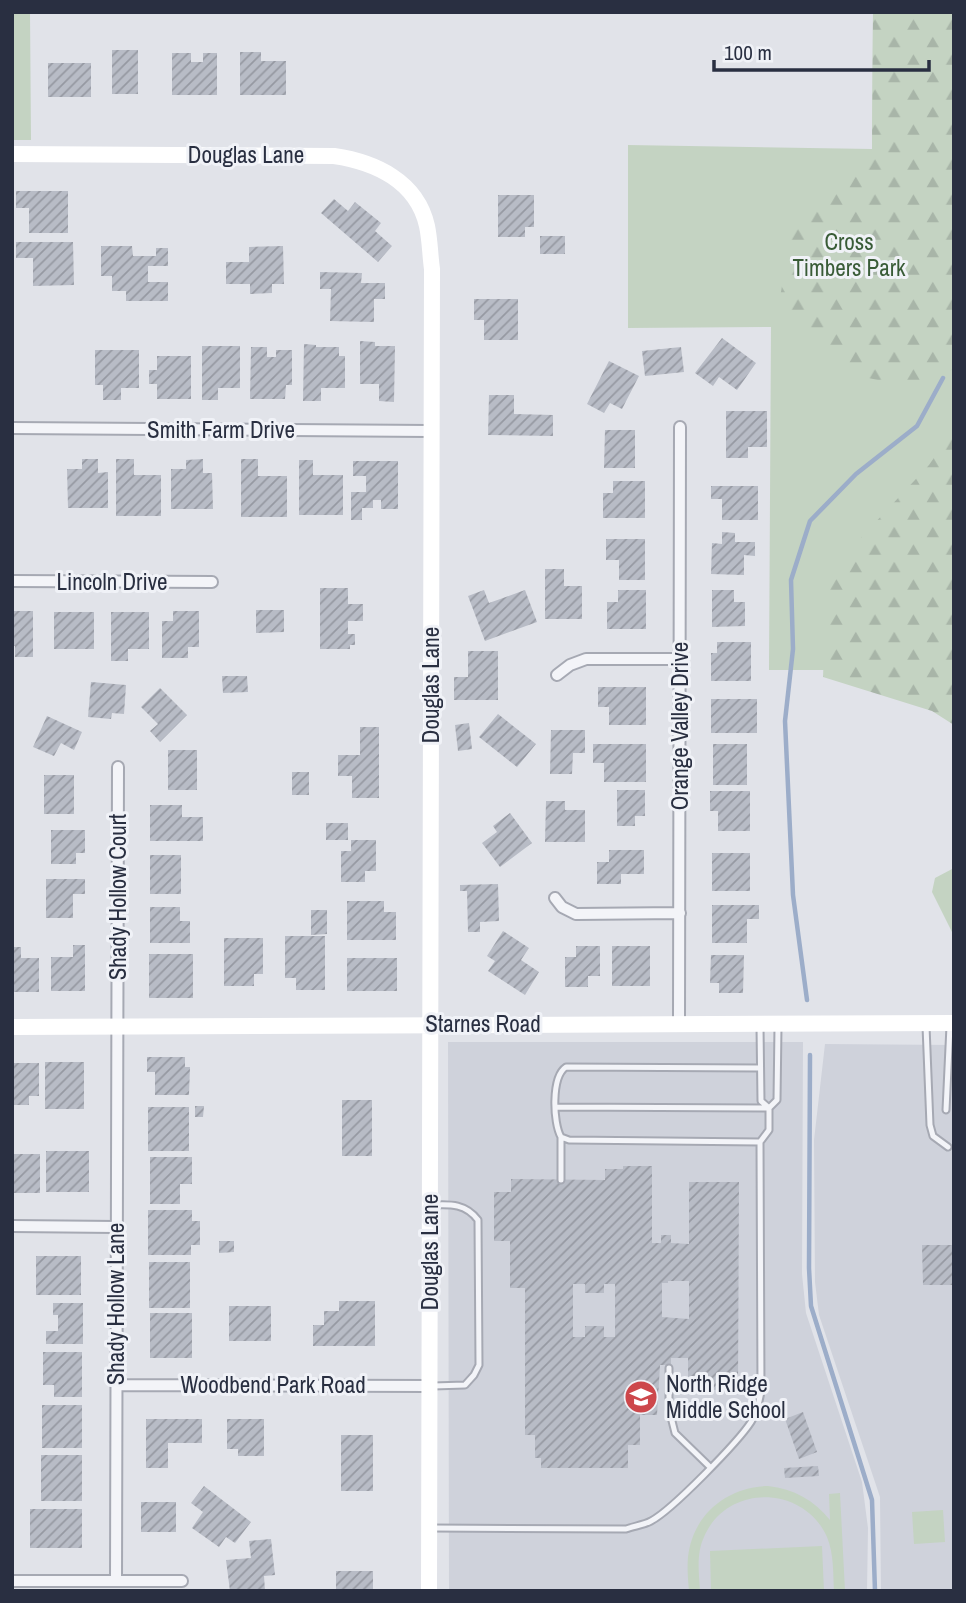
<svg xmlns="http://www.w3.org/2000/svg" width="966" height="1603" viewBox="0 0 966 1603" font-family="'Archivo Narrow',sans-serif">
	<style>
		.built { fill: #cfd2db }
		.green { fill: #c4d3c2 }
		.forest { fill: url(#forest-firs) }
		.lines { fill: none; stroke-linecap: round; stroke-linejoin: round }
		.stream { stroke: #9cadc9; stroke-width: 4.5 }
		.building { fill: url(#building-hatch); fill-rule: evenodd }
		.lane-casing { stroke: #a6a9b3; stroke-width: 9 }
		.street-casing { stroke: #a6a9b3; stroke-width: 14 }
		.lane { stroke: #f3f4f8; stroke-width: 5 }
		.street { stroke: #f3f4f8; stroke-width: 10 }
		.secondary { stroke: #fff; stroke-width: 16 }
		.labels { text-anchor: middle; stroke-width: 6; stroke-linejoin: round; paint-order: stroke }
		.street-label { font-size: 23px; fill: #292f41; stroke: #f0f2f7 }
		.park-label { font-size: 23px; fill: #395c37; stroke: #f0f2f7 }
		.poi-label { font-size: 23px; fill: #292f41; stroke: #f0f2f7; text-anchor: start }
	</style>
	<defs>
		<pattern id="forest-firs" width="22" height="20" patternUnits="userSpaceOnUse" patternTransform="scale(1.75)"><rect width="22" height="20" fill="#c4d3c2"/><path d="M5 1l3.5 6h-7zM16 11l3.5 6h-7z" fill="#a8b5a8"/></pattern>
		<pattern id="building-hatch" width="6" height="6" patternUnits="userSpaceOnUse" patternTransform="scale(1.75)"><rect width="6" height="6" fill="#b8bcc6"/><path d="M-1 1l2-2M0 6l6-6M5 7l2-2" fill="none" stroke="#9699a2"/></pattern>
	</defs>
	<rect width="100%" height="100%" fill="#e1e3e9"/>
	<path class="built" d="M448,1042H803L802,1274L806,1313L862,1482L868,1528L867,1591H449Z
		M825,1044L954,1045V1591H881L880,1497L819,1315L815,1282L814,1140Z"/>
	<path class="green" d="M12,12H30L31,140H12Z
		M873,12H954V670H769L771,327L628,328V145L872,149Z
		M954,868V936L932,892L935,878Z
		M768,1486C794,1489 814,1500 830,1520L829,1494L840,1493L845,1591H834C833,1573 834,1554 827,1537C804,1485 727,1483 704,1537C696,1554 699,1573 700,1591H689C688,1580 687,1568 688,1557C693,1514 727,1487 768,1486Z
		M943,1510L945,1542L914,1544L912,1512Z
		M822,1546L824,1591H711L710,1551Z"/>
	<path class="forest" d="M873,12H954V369L911,387L840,372L779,304L793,219L872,149Z
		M954,429V725L932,711L823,677L827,574L929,465Z"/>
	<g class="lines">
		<path class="stream" d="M807,1000L793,895L785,721L793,649L791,580L810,521L856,474L917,426L943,378
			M810,1055L809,1268L811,1306L872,1500L875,1591"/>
	</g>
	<path class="building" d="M112,50H138V94H112Z
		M240,52H261V61H286V95H240Z
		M172,53H191V62H203V53H217V95H172Z
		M48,63H91V97H48Z
		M16,191H68V233H29V208H16Z
		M498,195H534V227H525V237H498Z
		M334,199L348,211L355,202L381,223L375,231L392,246L378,262L321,213Z
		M540,236H565V254H540Z
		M16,242H73L74,285L33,286V258H16Z
		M101,246H132L133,256H156V248H168V266H148V282H168V301H126V291H112V276H101Z
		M283,246L284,284H272V293L250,294V284H226V262H249V247Z
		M320,272L362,273L361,283H385V299H374V322L330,321L331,289H320Z
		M474,299H518V340H484V320H474Z
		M722,338L756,363L737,390L719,377L713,386L695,373Z
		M360,341L375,342V346H395L394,402L379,401V384H360Z
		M304,344L316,345V347H339V356H345V388H321V401H303Z
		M202,346H240V388H218V400H202Z
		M251,347H267V357H276V350H292V385H286L285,399H250Z
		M681,347L684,372L645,376L642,351Z
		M95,350H139V388H121V400H103V385H95Z
		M157,356H191V399H157V384H149V370H157Z
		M609,361L639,376L622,409L610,403L604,413L587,404Z
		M489,395H514V414L553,415V436L488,435Z
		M726,411H767V447H748V458H726Z
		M605,430H635V468H604Z
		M82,459H98V473L108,472V508H68L67,469H82Z
		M116,459H134V475H161V516H116Z
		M203,459V473H212L213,509H171V469H186V460Z
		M241,459H258V476H287V517H241Z
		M299,460H313V475H343V515H299Z
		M353,461H398V509H381V500H373V508H362V520H351V492H366V476H353Z
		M613,481H645V518H603V493H613Z
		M711,486H758V520H722V499H711Z
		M722,532L735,533V542H755V556L744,555V575L711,574L712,543L722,544Z
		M606,539H645V580H619V560H606Z
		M545,569H564V586H582V619H545Z
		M320,588H348V604H363V621H348V634H355V645H350V649H320Z
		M484,590L489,603L525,590L537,622L485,641L468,596Z
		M618,590H646V629H607V602H618Z
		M712,590H734V602H745V626L712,627Z
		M256,610H284V632L256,633Z
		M12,611H33V657H15V646H12Z
		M173,611H199V647H188V658H162V621H173Z
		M54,612H94V649H54Z
		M111,612H149V649H128V661H111Z
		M717,642H751V681H711V653H717Z
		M468,651H498V700H454V677H468Z
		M222,676H247L248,692L223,693Z
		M91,682L126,685L124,714L112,713L111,719L88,717Z
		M598,687H646V725H609V707H598Z
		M160,688L187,715L160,742L150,731L158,724L141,707Z
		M711,699H757V733H711Z
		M498,714L536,744L517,767L479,737Z
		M47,716L82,732L74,750L61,743L54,756L33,747Z
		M469,723L472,749L458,751L455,725Z
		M360,727H379V798H352V776H338V755H360Z
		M551,730H585V753H573L572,774H550Z
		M593,744H646V782H604V763H593Z
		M713,744H747V785H713Z
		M168,750H197V790H168Z
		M292,772H309V795H292Z
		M44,775H74V814H44Z
		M617,790H645V816H635V826H617Z
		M710,791H750V831H718V811H710Z
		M546,801H565V810H585V842H545Z
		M150,805H182V817H203V841H150Z
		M510,813L532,843L500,867L482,843L497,832L493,826Z
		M326,823H348V840H326Z
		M51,830H85V853H76V864H51Z
		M351,840H376V871H365V882H341V851H351Z
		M609,850H644V874H621V884H597V862H609Z
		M712,853H750V891H712Z
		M150,855H181V894H150Z
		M46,879H85V894H73V918H46Z
		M498,884L499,921L480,922V932H468L467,891H460V885Z
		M347,901H384V912H396V940H347Z
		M712,905H759V919H747V943H712Z
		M150,907H180V921H190V943H150Z
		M311,910H327V934L311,935Z
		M503,931L529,948L521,960L539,972L525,995L488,971L495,961L487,956Z
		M285,936H325V990H296V978H285Z
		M224,938H263V974H254V986H224Z
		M73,945H85V991H51V957H73Z
		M576,946H600V976H588V987H565V957H576Z
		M612,946H650V986H612Z
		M12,947H21V958H39V992H12Z
		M149,954H193V998H149Z
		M711,955H744L743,993H719V983H710Z
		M347,958H397V991H347Z
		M147,1057H185V1067H190L189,1095H155V1072H147Z
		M45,1062H84V1109H45Z
		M12,1063H39V1096H29V1105H12Z
		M342,1100H372V1156H342Z
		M195,1106H204L203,1117H195Z
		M148,1107H189V1151H148Z
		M46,1151H89V1192H46Z
		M12,1154H40V1193H12Z
		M150,1157H192V1184H180V1204H150Z
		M623,1166H652V1243H661V1235H671V1243L689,1244V1182H739L738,1387H719V1389L715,1390L688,1387V1358H671V1365H660L657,1415H640V1445H628V1468H541V1458H535V1435H525V1288H510V1241H494V1192H511V1179L605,1180V1169H623ZM668,1281H689V1319L662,1317V1283H668ZM573,1284H585V1293H604V1284H615V1337H604V1326H585V1337H573Z
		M148,1210H192V1221H200V1245H191V1255H148Z
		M219,1241H234V1252L219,1253Z
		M922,1245H954V1285H923Z
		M36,1256H81V1295H36Z
		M149,1262H190V1308H149Z
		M339,1301H375V1346H313V1325H324V1311H339Z
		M53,1303H83V1344H46V1331H58V1315H53Z
		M229,1306H271V1341H229Z
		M150,1313H192V1358H150Z
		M43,1352H82V1397H54V1385H43Z
		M42,1405H82V1448H42Z
		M803,1412L817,1452L799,1459L785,1419Z
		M146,1419H202V1443H168V1468H146Z
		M227,1419H264V1456H238V1449H227Z
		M341,1435H373V1491H341Z
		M41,1455H82V1501H41Z
		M818,1466L819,1476L785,1478L784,1468Z
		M204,1486L251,1522L235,1543L226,1537L219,1547L192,1528L203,1512L191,1503Z
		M141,1502H176V1532H141Z
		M30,1509H82V1548H30Z
		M271,1539L275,1575L264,1576L265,1591H230L226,1560L251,1558L249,1541Z
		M336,1571H373V1591H336Z"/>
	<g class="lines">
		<defs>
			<path id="lane" d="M926,1026L930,1125L933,1136L948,1147
				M760,1027L761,1101L769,1108L777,1100L778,1027
				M946,1110L950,1026
				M561,1137V1180
				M760,1142L569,1140L561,1137C553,1123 551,1077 566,1067L760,1068
				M433,1205C451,1204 466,1204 478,1220L479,1365L474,1375L465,1385L433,1386
				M669,1368V1409L675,1433L710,1467
				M432,1528L626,1529C634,1526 644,1525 651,1521C672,1510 738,1442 751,1422C757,1413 759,1402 761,1392L760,1142L769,1130V1108L556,1107"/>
			<path id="street" d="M12,428L430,431
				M12,581L212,582
				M557,675L570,665L586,659H680
				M555,898L562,907L576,914L680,913
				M679,1024L680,427
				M12,1226L116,1227
				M116,1385L430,1386
				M12,1581H182
				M116,1581L118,767"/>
		</defs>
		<use href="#lane" class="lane-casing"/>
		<use href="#street" class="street-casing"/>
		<use href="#lane" class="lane"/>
		<use href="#street" class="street"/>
		<path class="secondary" d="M12,154L334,156C375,162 417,181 427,226C430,240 430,255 432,269L429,1591
			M12,1027L954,1023"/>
	</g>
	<defs>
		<symbol id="school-disc" viewBox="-11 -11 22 22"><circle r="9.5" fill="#cd474b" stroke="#f0f2f7"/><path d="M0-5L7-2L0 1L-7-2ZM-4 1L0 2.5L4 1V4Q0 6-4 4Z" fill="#fff"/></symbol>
	</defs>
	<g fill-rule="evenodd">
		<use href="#school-disc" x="622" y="1378" width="38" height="38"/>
	</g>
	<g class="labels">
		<g class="street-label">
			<text x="246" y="163">Douglas Lane</text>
			<text x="221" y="438">Smith Farm Drive</text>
			<text x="112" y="590">Lincoln Drive</text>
			<text transform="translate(431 685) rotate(-90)" y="8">Douglas Lane</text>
			<text transform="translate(680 726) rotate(-90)" y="8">Orange Valley Drive</text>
			<text transform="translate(118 897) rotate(-90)" y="8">Shady Hollow Court</text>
			<text x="483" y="1032">Starnes Road</text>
			<text transform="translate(430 1252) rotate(-90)" y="8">Douglas Lane</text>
			<text transform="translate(116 1304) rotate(-90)" y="8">Shady Hollow Lane</text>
			<text x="273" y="1393">Woodbend Park Road</text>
		</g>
		<g class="park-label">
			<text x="849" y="250">Cross<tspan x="849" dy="26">Timbers Park</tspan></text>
		</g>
		<g class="poi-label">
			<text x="666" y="1392">North Ridge<tspan x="666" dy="26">Middle School</tspan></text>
		</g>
	</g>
	<rect width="966" height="1603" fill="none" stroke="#292f41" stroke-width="28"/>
	<path d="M714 60v10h215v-10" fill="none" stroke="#292f41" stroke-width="3.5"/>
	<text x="724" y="60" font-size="21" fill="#292f41" stroke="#f0f2f7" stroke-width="5" paint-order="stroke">100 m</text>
</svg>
